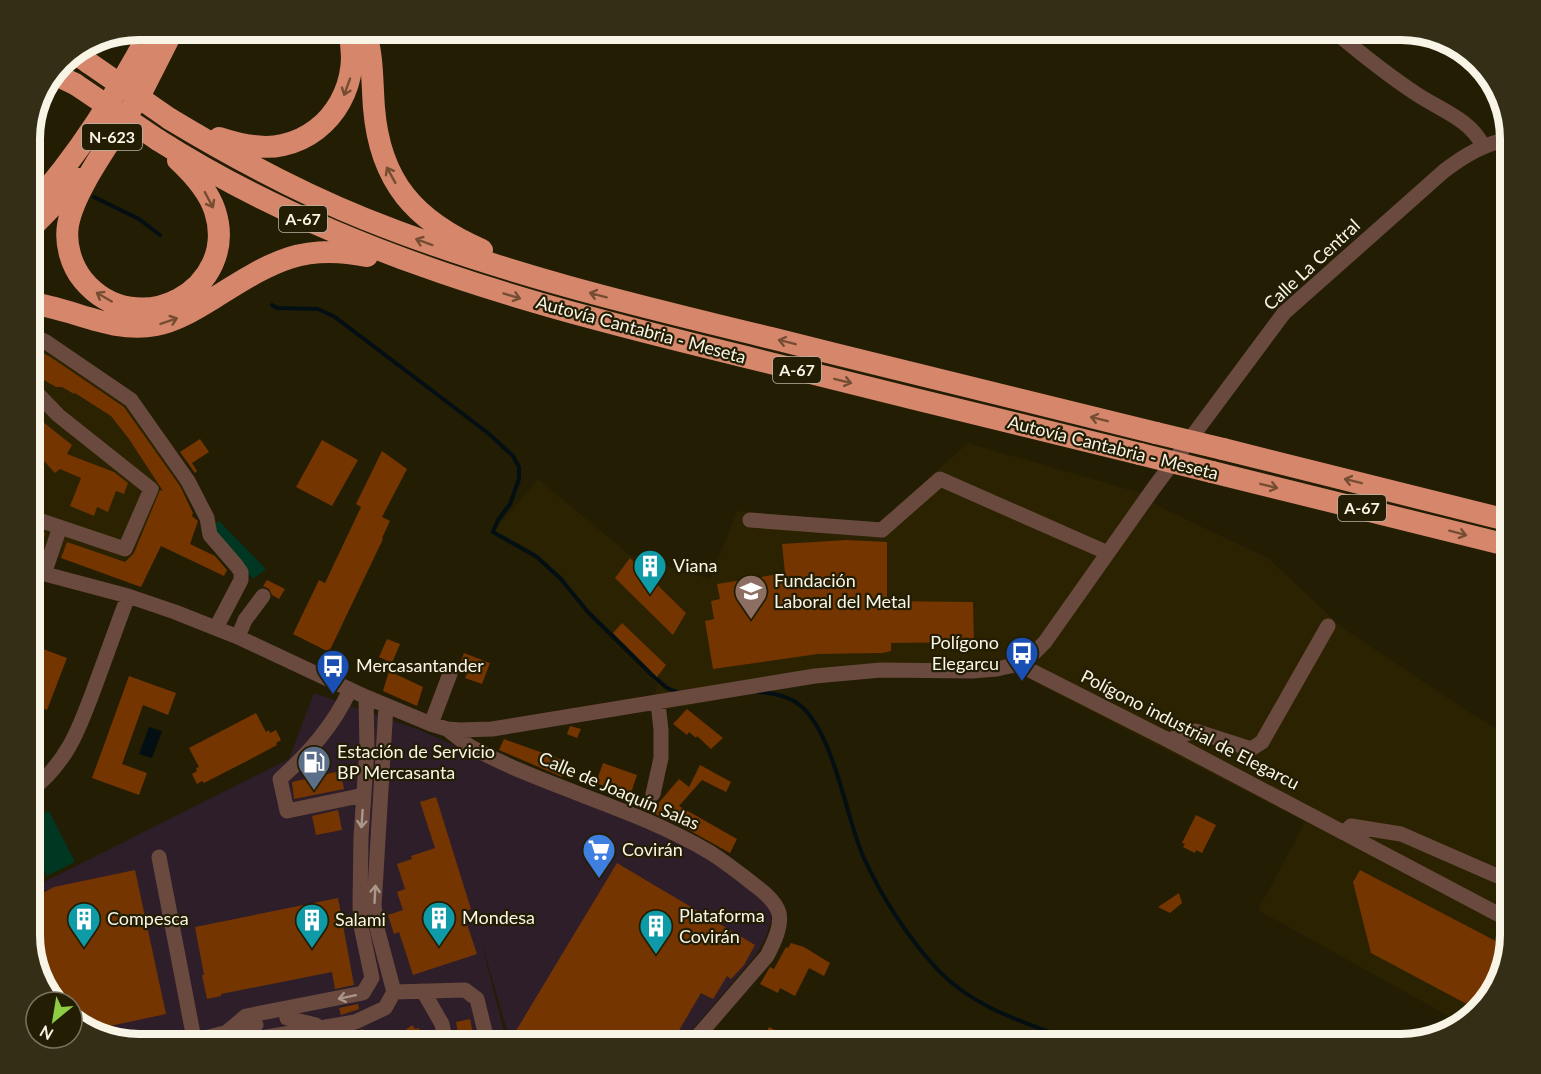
<svg xmlns="http://www.w3.org/2000/svg" width="1541" height="1074" viewBox="0 0 1541 1074" font-family="Lato,sans-serif">
	<style>
		.commercial { fill: #2e1e29 }
		.built { fill: #2a2201 }
		.green { fill: #003723 }
		.water { fill: #030f13 }
		.lines { fill: none; stroke-linecap: round; stroke-linejoin: round }
		.stream { stroke: #030f13; stroke-width: 4 }
		.building { fill: #753500 }
		.minor { stroke: #6a4a3f; stroke-width: 15 }
		.highway { stroke: #d6876b; stroke-width: 22 }
		.highway-bridge { stroke: #d6876b; stroke-width: 22 }
		.oneway { stroke: #744d32 }
		.oneway2 { stroke: #aa978a }
		.labels { text-anchor: middle; stroke-width: 4.5; stroke-linejoin: round; paint-order: stroke }
		.shield { fill: #231d04; stroke: #b8b4a2; stroke-width: 1.5 }
		.shield-label { font-size: 16px; font-weight: bold; fill: #f8f5e6 }
		.street-label { font-size: 18px; fill: #f8f5e6; stroke: #231d04 }
		.poi-label { font-size: 18px; fill: #f8f5e6; stroke: #231d04; text-anchor: start }
		.rim { fill: none; stroke: #f8f5e6; stroke-width: 8 }
	</style>
	<rect width="100%" height="100%" fill="#231d04"/>
	<path class="commercial" d="M314,693L417,729L670,839L720,866L769,906L772,916L766,937L756,955L680,1044H511L480,937L507,1044H139L73,1022L72,1002H56L45,989L30,941V889L289,759Z"/>
	<path class="built" d="M30,341L127,401L188,490L141,587L30,547Z
		M968,443L1141,493L1162,508L1268,558L1343,628L1467,711L1511,737V935L1489,1001L1461,1023L1258,910L1305,822L1019,674L846,678L651,712L658,680L589,611L558,575L531,550L494,531L538,479L630,555L710,579L737,511L876,524Z"/>
	<path class="green" d="M217,522H220L266,569L253,579L213,529Z
		M49,811L75,862L47,876L30,842V820Z"/>
	<path class="water" d="M149,727L162,731L152,758L139,754Z"/>
	<g class="lines">
		<path class="stream" d="M94,197L139,219L160,235
			M272,305L277,308L318,309L335,317L488,433L513,456L519,467V479L510,504L498,520L493,532L537,557L560,578L588,612L651,674L667,688L677,692
			M759,692C771,693 783,695 794,701C833,724 845,815 863,856C881,896 908,938 938,970C977,1011 1031,1024 1082,1044"/>
	</g>
	<path class="building" d="M30,346L52,358L124,407L180,486L193,513L192,516L198,521L190,544L215,556L227,570L224,576L161,546L141,587L61,558L67,542L125,562L134,553L160,490L163,491L129,439L111,416L75,393L74,394L62,387H56L30,372Z
		M43,422L72,445L67,454L114,472L128,483L124,494L116,491L108,512L97,507L94,516L70,506L81,478L60,469L55,473L44,461L36,468L30,461V453L44,441L34,433Z
		M200,439L209,452L192,463L197,471L195,473L180,452Z
		M322,440L358,460L332,506L296,487Z
		M382,451L407,469L382,517L390,521L382,538L383,539L329,652L293,634L319,580L325,583L361,507L356,504Z
		M30,529L45,534L39,551L30,547Z
		M846,540L887,542V601L973,602L974,642L891,643V651L882,653L818,654L713,669L705,621L714,619L711,601L720,599L717,584L785,573L782,544Z
		M630,558L686,613L673,635L615,578Z
		M267,580L285,589L279,599L272,595L269,589L263,586Z
		M622,623L666,665L657,677L613,633Z
		M387,639L400,644L392,663L379,657Z
		M43,649L67,658L47,710L30,704V673L39,651Z
		M464,653L490,663L482,684L465,678L467,673L461,671L459,666Z
		M389,671L423,687L417,706L383,691Z
		M129,676L176,693L168,715L143,705L122,764L147,773L139,795L92,778Z
		M687,709L723,738L711,749L697,736L696,738L689,732L687,735L673,724Z
		M256,713L266,732L269,730L270,733L276,730L281,740L276,743L277,745L245,762L204,783L202,781L197,784L192,774L197,771L196,768L199,767L189,748Z
		M570,726L581,729L577,738L567,734Z
		M504,739L568,762L562,777L499,750Z
		M603,763L637,775L630,796L596,783Z
		M700,765L731,782L726,792L702,780L679,806L737,839L730,853L687,829L651,812L679,779L689,787Z
		M340,771L344,789L294,799L292,782Z
		M436,797L471,909L463,912L477,954L413,975L399,932L394,934L388,915L403,910L397,892L405,889L397,864L412,859L411,856L435,848L420,802Z
		M338,810L342,830L316,835L312,816Z
		M1196,815L1216,825L1202,853L1196,850L1195,853L1183,847L1185,844L1182,843Z
		M617,863L755,945L744,965L731,979L727,976L713,999L701,993L671,1044H517L514,1034Z
		M135,870L166,1014L96,1029L73,1022L72,1002H56L45,989L30,937V900L54,887Z
		M1360,870L1507,947L1489,1001L1478,1010L1371,953L1353,882Z
		M1179,893L1182,903L1170,913L1158,907Z
		M338,898L354,985L335,989L332,972L221,994V996L207,999L202,975H204L195,927Z
		M791,943L804,947L830,963L824,976L809,968L795,996L780,988L778,993L760,984L770,967L774,969L786,947L788,948Z
		M358,1004L359,1009L341,1015L339,1008Z
		M470,1019L475,1044H460L456,1022Z
		M412,1025L415,1029L419,1028L422,1044H347L345,1034L363,1029L364,1032L384,1036L392,1030L403,1032Z
		M769,1027L802,1044H761Z"/>
	<g class="lines">
		<path class="minor" d="M1333,30C1360,53 1389,76 1418,95C1441,110 1471,120 1483,146
			M30,334L46,342L131,400L188,481L207,518L210,535L236,565L241,572V580L216,628
			M30,517L125,549L151,489L58,415L30,386
			M750,520L882,530L940,479L1108,553
			M30,570L128,596L175,612L238,637L366,697L431,724L447,729L460,730L492,729L815,676L881,670L972,671L997,669L1018,664L1033,654L1045,642L1153,489L1284,313L1444,171C1465,155 1485,143 1511,139
			M44,574L60,527
			M238,637L245,620L263,596
			M1018,664L1168,740L1511,921
			M350,690C333,726 309,753 280,779L287,811L364,795
			M386,706L374,906L378,932L394,992
			M431,724L451,671
			M447,729C455,735 464,743 473,748C549,789 636,808 711,853C725,862 738,872 752,883C761,890 775,900 779,913C782,927 773,944 767,956L691,1044
			M1168,740L1195,731L1251,749L1262,742L1328,626
			M30,791C70,761 81,723 98,678C108,651 118,624 128,596
			M653,794L661,758V730L658,703
			M1344,833L1351,826L1401,834L1511,882
			M159,857L195,1044
			M423,991L442,1024L446,1044
			M287,1018L316,1025
			M227,1032L246,1016L363,993L372,978L361,926L360,905L361,837L367,749L366,697
			M227,1032L255,1039L355,1022L385,1008L394,992L465,990L477,999L488,1044
			M181,1044L256,1025"/>
		<path class="highway" d="M365,30C373,55 372,82 374,108C380,182 415,221 482,250
			M76,54L89,63
			M54,74L75,84
			M131,109C112,140 74,190 68,225C65,244 71,265 83,280C137,345 240,289 215,211C209,192 193,174 178,160
			M128,114L141,93L173,30
			M170,119C233,157 298,192 365,219C497,272 634,305 771,338C899,370 1027,401 1156,433
			M219,138C240,145 262,150 283,145C334,134 363,79 348,30
			M158,140C339,255 540,307 746,357C877,390 1009,422 1140,454
			M30,209C79,155 117,93 151,30
			M30,229L79,179
			M30,303C72,308 113,334 156,325C177,321 196,309 214,298C269,264 300,242 367,256
			M1223,449L1511,521
			M1212,472L1511,546"/>
		<path class="highway-bridge" d="M89,63L170,119
			M75,84L158,140
			M1156,433L1223,449
			M1140,454L1212,472"/>
	</g>
	<defs><path id="oneway-shaft" d="M-6 0H5M1.5-3L5.5 0L1.5 3" fill="none" stroke-width="1.6" stroke-linecap="round" stroke-linejoin="round" transform="scale(1.5)"/></defs>
	<g class="oneway">
		<use href="#oneway-shaft" transform="translate(347 87) rotate(110)"/>
		<use href="#oneway-shaft" transform="translate(391 175) rotate(-119)"/>
		<use href="#oneway-shaft" transform="translate(209 200) rotate(62)"/>
		<use href="#oneway-shaft" transform="translate(424 242) rotate(-160)"/>
		<use href="#oneway-shaft" transform="translate(598 295) rotate(-165)"/>
		<use href="#oneway-shaft" transform="translate(512 296) rotate(17)"/>
		<use href="#oneway-shaft" transform="translate(104 297) rotate(-150)"/>
		<use href="#oneway-shaft" transform="translate(169 321) rotate(-19)"/>
		<use href="#oneway-shaft" transform="translate(787 342) rotate(-166)"/>
		<use href="#oneway-shaft" transform="translate(843 381) rotate(14)"/>
		<use href="#oneway-shaft" transform="translate(1099 419) rotate(-166)"/>
		<use href="#oneway-shaft" transform="translate(1353 481) rotate(-166)"/>
		<use href="#oneway-shaft" transform="translate(1269 486) rotate(14)"/>
		<use href="#oneway-shaft" transform="translate(1458 533) rotate(15)"/>
	</g>
	<g class="oneway2">
		<use href="#oneway-shaft" transform="translate(362 819) rotate(94)"/>
		<use href="#oneway-shaft" transform="translate(375 894) rotate(-87)"/>
		<use href="#oneway-shaft" transform="translate(347 997) rotate(168)"/>
	</g>
	<defs>
		<symbol id="building-pin" viewBox="-11 -11 22 30"><path d="M0 17L-7.5 6A9.5 9.5 0 1 1 7.5 6Z" fill="#0f9aa8" stroke="#231d04"/><path d="M-4-6H4V6H1V3H-1V6H-4ZM-2.5-4.3h1.7v1.8h-1.7ZM.8-4.3h1.7v1.8H.8ZM-2.5-1h1.7V.8h-1.7ZM.8-1h1.7V.8H.8Z" fill="#fff"/></symbol>
		<symbol id="school-pin" viewBox="-11 -11 22 30"><path d="M0 17L-7.5 6A9.5 9.5 0 1 1 7.5 6Z" fill="#8d6e63" stroke="#231d04"/><path d="M0-5L7-2L0 1L-7-2ZM-4 1L0 2.5L4 1V4Q0 6-4 4Z" fill="#fff"/></symbol>
		<symbol id="bus-pin" viewBox="-11 -11 22 30"><path d="M0 17L-7.5 6A9.5 9.5 0 1 1 7.5 6Z" fill="#1a4fb4" stroke="#231d04"/><path d="M-5-6H5V4H4V6H2V4H-2V6H-4V4H-5ZM-3.5-4V0h7V-4ZM-3.5 1.2v1.5H-2V1.2ZM2 1.2v1.5H3.5V1.2Z" fill="#fff"/></symbol>
		<symbol id="fuel-pin" viewBox="-11 -11 22 30"><path d="M0 17L-7.5 6A9.5 9.5 0 1 1 7.5 6Z" fill="#5c6f8a" stroke="#231d04"/><path d="M-5.5-6h7V0h2V4h1.3V-2.5L3-4.5l.8-.8L6-3V5H2.5V1h-1V6h-7ZM-4.2-4.7v3.2H.2V-4.7Z" fill="#fff"/></symbol>
		<symbol id="supermarket-pin" viewBox="-11 -11 22 30"><path d="M0 17L-7.5 6A9.5 9.5 0 1 1 7.5 6Z" fill="#3f7fe0" stroke="#231d04"/><path d="M-6-5.5h2.5l.6 2H6L4.5 2H-2.5L-4.4-4H-6ZM-1.5 3.2a1.3 1.3 0 1 0 .1 0ZM3 3.2a1.3 1.3 0 1 0 .1 0Z" fill="#fff"/></symbol>
	</defs>
	<g fill-rule="evenodd">
		<use href="#building-pin" x="631" y="547" width="38" height="52"/>
		<use href="#school-pin" x="732" y="572" width="38" height="52"/>
		<use href="#bus-pin" x="1003" y="634" width="38" height="52"/>
		<use href="#bus-pin" x="314" y="647" width="38" height="52"/>
		<use href="#fuel-pin" x="295" y="743" width="38" height="52"/>
		<use href="#supermarket-pin" x="580" y="831" width="38" height="52"/>
		<use href="#building-pin" x="420" y="899" width="38" height="52"/>
		<use href="#building-pin" x="65" y="900" width="38" height="52"/>
		<use href="#building-pin" x="293" y="901" width="38" height="52"/>
		<use href="#building-pin" x="637" y="907" width="38" height="52"/>
	</g>
	<g class="labels">
		<g class="shield">
			<rect x="82" y="124" width="60" height="26" rx="4.5"/>
			<rect x="279" y="206" width="48" height="26" rx="4.5"/>
			<rect x="773" y="357" width="48" height="26" rx="4.5"/>
			<rect x="1338" y="495" width="48" height="26" rx="4.5"/>
		</g>
		<g class="shield-label">
			<text x="112" y="143">N-623</text>
			<text x="303" y="225">A-67</text>
			<text x="797" y="376">A-67</text>
			<text x="1362" y="514">A-67</text>
		</g>
		<g class="street-label">
			<text transform="translate(1312 265) rotate(-43)" y="6">Calle La Central</text>
			<text transform="translate(641 330) rotate(15)" y="6">Autovía Cantabria - Meseta</text>
			<text transform="translate(1113 448) rotate(14)" y="6">Autovía Cantabria - Meseta</text>
			<text transform="translate(1190 730) rotate(27)" y="6">Polígono industrial de Elegarcu</text>
			<text transform="translate(619 791) rotate(23)" y="6">Calle de Joaquín Salas</text>
		</g>
		<g class="poi-label">
			<text x="673" y="572">Viana</text>
			<text x="774" y="587">Fundación<tspan x="774" dy="21">Laboral del Metal</tspan></text>
			<text x="999" y="649" text-anchor="end">Polígono<tspan x="999" dy="21">Elegarcu</tspan></text>
			<text x="356" y="672">Mercasantander</text>
			<text x="337" y="758">Estación de Servicio<tspan x="337" dy="21">BP Mercasanta</tspan></text>
			<text x="622" y="856">Covirán</text>
			<text x="679" y="922">Plataforma<tspan x="679" dy="21">Covirán</tspan></text>
			<text x="462" y="924">Mondesa</text>
			<text x="107" y="925">Compesca</text>
			<text x="335" y="926">Salami</text>
		</g>
	</g>
	<path d="M0 0H1541V1074H0ZM139 40H1401A99 99 0 0 1 1500 139V935A99 99 0 0 1 1401 1034H139A99 99 0 0 1 40 935V139A99 99 0 0 1 139 40Z" fill="#342e16" fill-rule="evenodd"/>
	<path class="rim" d="M139 40H1401A99 99 0 0 1 1500 139V935A99 99 0 0 1 1401 1034H139A99 99 0 0 1 40 935V139A99 99 0 0 1 139 40Z"/>
	<g transform="translate(54 1020) rotate(210)"><circle r="28" fill="#231d04" stroke="#78735e" stroke-width="1.5"/>
	<path d="M0-4.5L10 22L0 15L-10 22Z" fill="#8dce44"/>
	<text y="-9" font-size="16" font-weight="bold" text-anchor="middle" fill="#f8f5e6">N</text>
	</g>
</svg>
